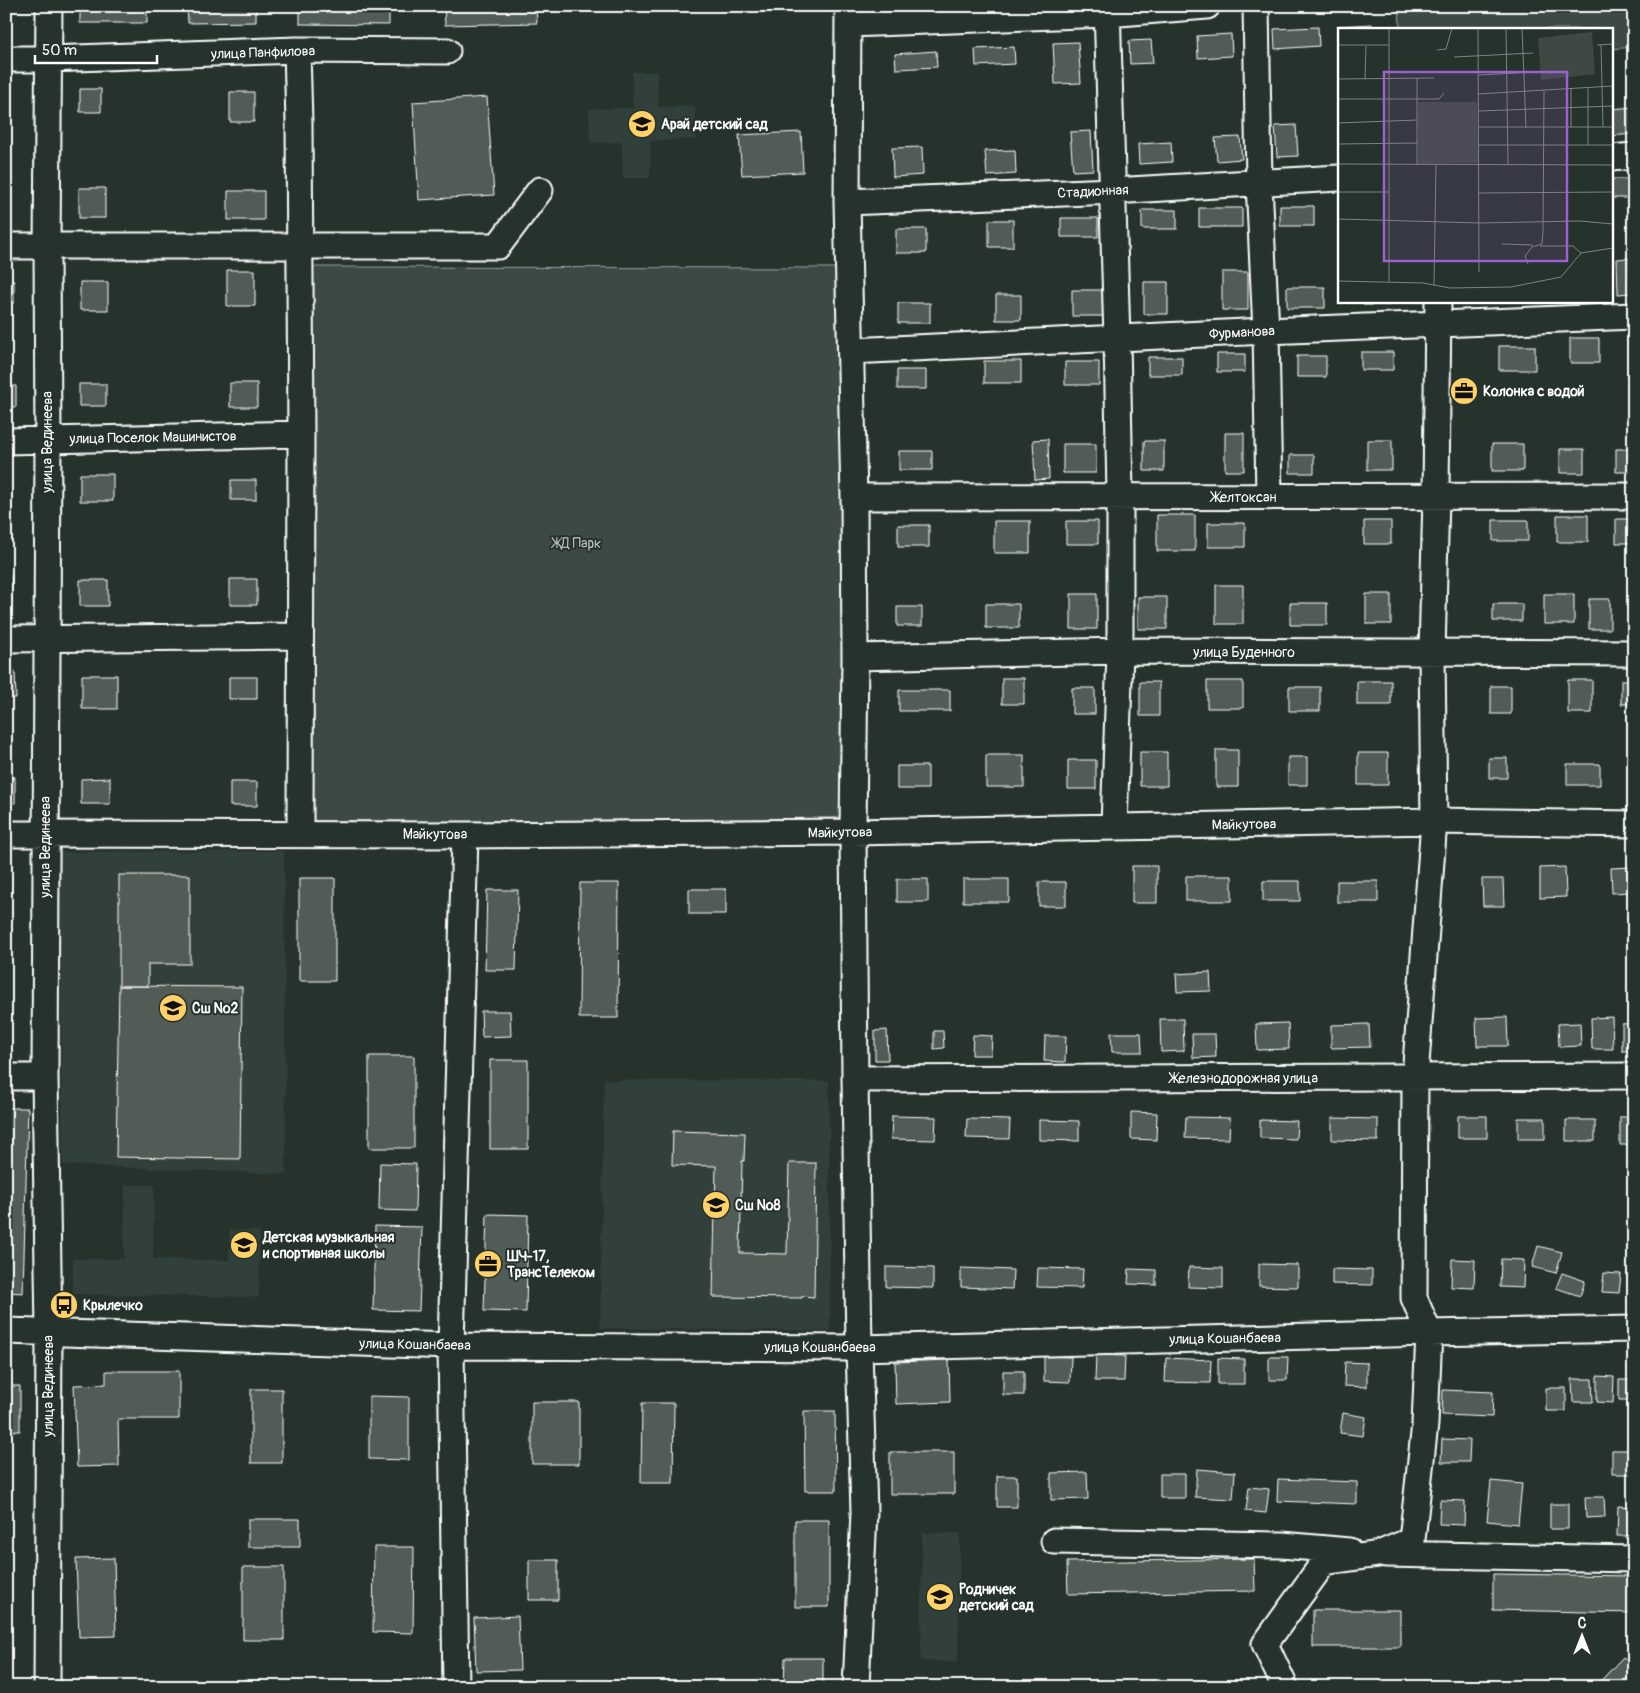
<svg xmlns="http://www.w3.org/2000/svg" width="1640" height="1693" viewBox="0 0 1640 1693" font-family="Pangolin,sans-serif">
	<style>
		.built { fill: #333f3a }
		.park { fill: #3e4944; stroke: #9ea4a2 }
		.building { fill: #515c57; stroke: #fff }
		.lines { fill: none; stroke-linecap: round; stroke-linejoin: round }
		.minor-casing { stroke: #fff; stroke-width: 29 }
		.minor { stroke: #26332d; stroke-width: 25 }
		.labels { text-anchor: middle; stroke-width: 4; stroke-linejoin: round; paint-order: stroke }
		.street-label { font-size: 14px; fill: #fff; stroke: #26332d }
		.poi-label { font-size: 14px; font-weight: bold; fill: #fff; stroke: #26332d; text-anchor: start }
		.park-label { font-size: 14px; fill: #bbbfbe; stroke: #26332d }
		.inset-road { fill: none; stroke: #7d8581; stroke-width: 1 }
		.view { fill: #9c61cf; fill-opacity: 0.15; stroke: #9c61cf; stroke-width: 2.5 }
		.inset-edge { fill: none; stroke: #fff; stroke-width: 2.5 }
	</style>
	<rect width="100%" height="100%" fill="#26332d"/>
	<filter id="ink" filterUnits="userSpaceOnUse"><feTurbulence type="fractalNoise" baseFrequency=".02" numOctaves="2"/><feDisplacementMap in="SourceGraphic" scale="10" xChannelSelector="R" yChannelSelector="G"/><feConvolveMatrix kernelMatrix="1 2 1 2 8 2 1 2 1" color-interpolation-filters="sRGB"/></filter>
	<g filter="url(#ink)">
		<path class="built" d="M632,72H657L658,107L695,106L696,139L650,141V178H623L622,142L590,143L589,109L633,108Z
			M284,851L286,1174L63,1165L59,852Z
			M604,1080L829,1081L830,1331L600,1328Z
			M125,1185H154L153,1259L229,1260L230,1230L260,1231L259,1297L73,1294V1259H124Z
			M922,1533H960L958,1662L921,1661Z"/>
		<path class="park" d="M1399,6H1634V47L1611,49V29H1400Z
			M311,267L838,268L847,818L311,824Z"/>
		<path class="building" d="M80,6H147V23H80Z
			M187,6H256V22L188,23Z
			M300,6H389V25L300,24Z
			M444,6H536L537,23L445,25Z
			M1372,24V29H1339V26Z
			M1318,27L1319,46L1275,49L1274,29Z
			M1231,34L1232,56L1198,58L1197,36Z
			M1151,40L1153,63L1130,64L1129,41Z
			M1078,42L1081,83L1055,84L1053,43Z
			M1014,47L1015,64L976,66L975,49Z
			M936,51L937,67L896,69L895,54Z
			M80,89H101V112H80Z
			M230,92H254V122H230Z
			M487,97L494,195L419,200L413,102Z
			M1634,107V134L1611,136V109Z
			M1296,125L1298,156L1277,157L1275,126Z
			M1091,131L1093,170L1073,171L1070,132Z
			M801,132L803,172L742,175L739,135Z
			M1240,137L1242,159L1217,161L1215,138Z
			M1171,142L1172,162L1139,164L1138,144Z
			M922,147L923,175L893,177L892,148Z
			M1015,150L1016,174L987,176L985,151Z
			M1611,179H1634V198H1611Z
			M79,188H105V218H79Z
			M6,189H8L9,213H6Z
			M228,191H264V220H228Z
			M1280,206H1314V226H1280Z
			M1199,208H1242V227H1199Z
			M1142,210H1177V229H1142Z
			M1061,218H1098V237H1061Z
			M989,220H1013V247H989Z
			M896,229H926V253H896Z
			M1629,258L1631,293L1618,294L1617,259Z
			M227,270H255V306H227Z
			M1222,272H1248V310H1222Z
			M6,281H14V303H6Z
			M80,282H108V310H80Z
			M1144,282H1168V314H1144Z
			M1287,287H1325V308H1287Z
			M1072,290H1103V316H1072Z
			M996,295H1021V320H996Z
			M1364,301H1390V305H1364Z
			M898,303H930V323H898Z
			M1570,338H1599V363H1570Z
			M1499,346H1535V370H1499Z
			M1361,352H1393V370H1361Z
			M1217,354H1245V372H1217Z
			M1297,356H1326V377H1297Z
			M1148,357H1182V375H1148Z
			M984,361H1021V383H984Z
			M1065,362H1099V385H1065Z
			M897,370H926V389H897Z
			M230,383H257V407H230Z
			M79,384H106V406H79Z
			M6,386H16V407H6Z
			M1225,433H1244V471H1225Z
			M1048,439L1049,479L1035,480L1033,440Z
			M1367,440H1392V470H1367Z
			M1144,441H1164V471H1144Z
			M1063,444H1096V473H1063Z
			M1492,444H1523V471H1492Z
			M1560,449H1584V473H1560Z
			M1616,449H1634V472H1616Z
			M899,451H932V470H899Z
			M1290,455H1314V473H1290Z
			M80,474H113V501H80Z
			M231,480H256V500H231Z
			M6,483H10L11,501L6,502Z
			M1157,515H1195V551H1157Z
			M1557,515H1588V542H1557Z
			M1616,519H1634V543H1616Z
			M1493,520H1528V541H1493Z
			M994,521H1030V553H994Z
			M1066,521H1098V544H1066Z
			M1364,521H1391V544H1364Z
			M1208,523H1245V547H1208Z
			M898,525H929V547H898Z
			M6,575H11L12,603H6Z
			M230,579H257V605H230Z
			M80,580H108V606H80Z
			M1216,585H1243V624H1216Z
			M1071,594H1097V629H1071Z
			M1366,594H1391V624H1366Z
			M1544,594H1574V624H1544Z
			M1138,597H1167V629H1138Z
			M1589,599H1610V629H1589Z
			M1290,603H1327V625H1290Z
			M986,604H1019V628H986Z
			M1493,604H1522V621H1493Z
			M897,607H922V626H897Z
			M15,672L16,698H6V673Z
			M82,675H117V709H82Z
			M229,677H257V699H229Z
			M1002,678H1024V704H1002Z
			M1568,680H1592V713H1568Z
			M1621,680H1634V704H1621Z
			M1207,681H1243V708H1207Z
			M1357,681H1391V705H1357Z
			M1140,682H1159V716H1140Z
			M1491,686H1511V714H1491Z
			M1289,687H1320V711H1289Z
			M1072,688H1095V714H1072Z
			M899,690H950V711H899Z
			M1216,750H1238V787H1216Z
			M1140,752H1167V786H1140Z
			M1358,753H1388V785H1358Z
			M986,755H1024V787H986Z
			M1288,757H1307V785H1288Z
			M1489,758H1507V778H1489Z
			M1068,760H1096V789H1068Z
			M1567,764H1600V785H1567Z
			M897,766H928V789H897Z
			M6,777H15V803H6Z
			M110,778V804H81V779Z
			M230,782H257V806H230Z
			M1132,866H1157V903H1132Z
			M1565,867L1566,897L1540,898V868Z
			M1632,867V892L1612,893L1611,868Z
			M119,875H190V964H148V986H119Z
			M1186,876H1232V901H1186Z
			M299,878H335V981H299Z
			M897,879H928V902H897Z
			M963,879H1009V902H963Z
			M1482,879H1503L1504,906H1483Z
			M1263,881H1300V901H1263Z
			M1337,881H1378V902H1337Z
			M1039,882H1066V906H1039Z
			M580,883H619L618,1018H579Z
			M689,889H726V914H689Z
			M487,890H518L516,970H485Z
			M1210,972L1211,991L1177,992L1176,974Z
			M119,986L242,987L240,1159L116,1157Z
			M481,1011H510L511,1036L482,1037Z
			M1507,1017L1508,1046H1477L1476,1018Z
			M1612,1017L1613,1049H1592L1591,1018Z
			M1160,1019H1183L1184,1051L1161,1052Z
			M1288,1023L1289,1049L1257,1050L1256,1024Z
			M1580,1023L1581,1046L1559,1047L1558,1024Z
			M1634,1023V1051H1622V1024Z
			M1369,1024L1370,1047L1331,1048V1025Z
			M887,1030L888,1060H875V1031Z
			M934,1031H943L944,1048L934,1049Z
			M1111,1033H1141L1142,1052H1112Z
			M1192,1034H1215L1216,1057L1193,1058Z
			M973,1035L992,1036L991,1055H972Z
			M1045,1036H1066L1065,1062L1044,1061Z
			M369,1056H414V1148H369Z
			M490,1060H528V1149H490Z
			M6,1108H28L23,1293L6,1292Z
			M1131,1112L1157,1113L1156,1140L1131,1139Z
			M892,1116L936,1117L935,1140L891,1139Z
			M1458,1116H1487V1138H1458Z
			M1186,1117L1230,1118L1229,1139L1185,1138Z
			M1620,1117H1634V1145H1620Z
			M1332,1118L1378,1119V1141L1332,1140Z
			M1518,1118H1545V1139H1518Z
			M967,1119L1010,1120L1009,1139L966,1138Z
			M1039,1120L1079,1121V1141L1039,1140Z
			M1260,1120L1297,1121L1296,1139L1260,1138Z
			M1566,1120H1595V1141H1566Z
			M673,1131L745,1133L744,1161H742L740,1253L787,1254L789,1163H816L814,1297L802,1296V1298L713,1297L716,1166L672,1165Z
			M380,1163L416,1164L415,1211L379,1210Z
			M487,1214L528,1215L526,1312L484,1311Z
			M375,1226L422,1227L419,1311L373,1310Z
			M1538,1246L1562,1252L1556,1273L1532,1267Z
			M1452,1259L1475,1260L1474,1288L1451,1287Z
			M1501,1259L1524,1260L1523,1288L1500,1287Z
			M1259,1264L1298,1265V1287L1259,1286Z
			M886,1267L933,1268V1288L886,1287Z
			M1189,1267L1223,1268V1288L1188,1287Z
			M961,1268L1013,1270L1012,1289L961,1287Z
			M1038,1268L1083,1269L1082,1288L1037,1287Z
			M1129,1269L1156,1270V1285L1128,1284Z
			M1332,1269L1372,1270V1285L1332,1284Z
			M1562,1273L1585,1281L1580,1296L1556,1288Z
			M1604,1273L1621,1274L1619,1293L1602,1292Z
			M1096,1355L1125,1356L1124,1381H1095Z
			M1044,1356L1071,1357L1070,1382L1044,1381Z
			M1269,1357H1288L1287,1380H1269Z
			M1166,1358L1211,1360L1210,1383L1165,1382Z
			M1218,1358L1244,1359V1384H1218Z
			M949,1360L950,1402L896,1404L895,1362Z
			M1345,1362L1367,1363V1387L1344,1386Z
			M106,1371H179V1419H118L119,1466L77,1467L74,1385L106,1384Z
			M1003,1371H1024V1395H1003Z
			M1597,1376L1614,1377L1613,1403L1597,1402Z
			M1572,1379H1592L1593,1402H1573Z
			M1619,1380H1634V1400H1619Z
			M6,1386H20V1431H6Z
			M1546,1388H1566V1411H1546Z
			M251,1389H282V1463H251Z
			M1443,1390L1493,1392L1492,1417L1442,1415Z
			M369,1396L409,1397V1460L369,1459Z
			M532,1402H579V1464H532Z
			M642,1403H674L673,1483H641Z
			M804,1411H835L836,1491H805Z
			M1343,1413L1366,1417L1363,1436L1340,1433Z
			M1442,1439L1470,1440L1469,1462H1441Z
			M1612,1450H1632V1474H1612Z
			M890,1452H954V1494H890Z
			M1197,1469L1235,1472L1233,1499L1195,1497Z
			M1087,1472L1088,1499L1051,1500V1473Z
			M1160,1474H1185V1498H1160Z
			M997,1476H1017V1507H997Z
			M1278,1479L1357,1482V1504L1277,1501Z
			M1491,1481L1522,1484L1518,1524L1487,1521Z
			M1249,1487L1269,1489L1266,1513L1246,1511Z
			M1585,1497H1604L1605,1517L1586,1518Z
			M1440,1500L1465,1501L1464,1525L1439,1524Z
			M1550,1504H1568V1529H1550Z
			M1618,1506L1634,1507V1536H1617Z
			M248,1519H300V1547H248Z
			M795,1520H829V1607H795Z
			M374,1547H414L413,1633L373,1632Z
			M114,1558L116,1636L79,1637L76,1559Z
			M1254,1559L1255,1591L1068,1594L1067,1562Z
			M529,1560H558V1600H529Z
			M243,1567H284V1640H243Z
			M1493,1574L1634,1576V1613L1493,1610Z
			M1313,1610H1400V1647H1313Z
			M518,1616L520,1670L476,1671L474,1618Z
			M1623,1657L1634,1667V1687H1595Z
			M785,1658H823V1687H784Z"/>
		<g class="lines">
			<defs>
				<path id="minor" d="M848,6L847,202L854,497L855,657L853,832L855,1079L859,1348L864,1512L856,1687
					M1107,6L1117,339L1120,495V651L1114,826
					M1256,6L1259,182L1266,331L1269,497
					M849,24L1107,14L1207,6
					M297,50L299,123L301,434L300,833
					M6,59H49L297,50L447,51
					M1611,158L1634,156
					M847,202L1112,191L1339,178
					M6,246H498L540,190
					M851,351L1266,331L1634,316
					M6,441L301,434
					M854,497L1634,496
					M6,639L300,636
					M855,657L1120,651L1634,653
					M6,834L465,835L853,832L1434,821L1634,824
					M6,1077H45
					M855,1079L1634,1076
					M6,1331L451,1346L859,1348L1429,1333L1634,1329
					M1054,1541L1282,1545L1349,1551
					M1386,1554L1634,1559
					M47,1687L49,1333L45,1077L48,439L47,246L49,6
					M456,1687L451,1346L465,835
					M1285,1687L1265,1644L1324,1562L1379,1554L1412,1540L1425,1424L1429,1333L1414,1298L1415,1077L1434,821L1432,653L1436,496L1438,301"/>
			</defs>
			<use href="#minor" class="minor-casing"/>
			<use href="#minor" class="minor"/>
		</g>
	</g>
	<defs>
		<symbol id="school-disc" viewBox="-11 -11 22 22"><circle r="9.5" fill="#ffd166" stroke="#26332d"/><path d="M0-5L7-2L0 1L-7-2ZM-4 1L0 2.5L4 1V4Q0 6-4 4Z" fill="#111"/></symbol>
		<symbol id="office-disc" viewBox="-11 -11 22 22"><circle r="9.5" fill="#ffd166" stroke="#26332d"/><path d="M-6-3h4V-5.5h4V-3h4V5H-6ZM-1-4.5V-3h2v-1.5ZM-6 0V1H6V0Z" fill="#111"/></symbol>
		<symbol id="bus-disc" viewBox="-11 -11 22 22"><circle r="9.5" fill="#ffd166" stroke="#26332d"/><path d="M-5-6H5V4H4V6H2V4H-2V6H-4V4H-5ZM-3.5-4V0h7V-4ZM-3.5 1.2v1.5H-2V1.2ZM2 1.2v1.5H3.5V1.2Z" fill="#111"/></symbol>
	</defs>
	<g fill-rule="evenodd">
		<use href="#school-disc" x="626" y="108" width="32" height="32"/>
		<use href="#office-disc" x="1448" y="375" width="32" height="32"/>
		<use href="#school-disc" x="157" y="992" width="32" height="32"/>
		<use href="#school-disc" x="700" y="1189" width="32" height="32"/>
		<use href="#school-disc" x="228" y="1229" width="32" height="32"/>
		<use href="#office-disc" x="472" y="1248" width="32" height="32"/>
		<use href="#bus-disc" x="48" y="1289" width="32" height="32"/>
		<use href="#school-disc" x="924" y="1581" width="32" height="32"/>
	</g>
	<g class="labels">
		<g class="street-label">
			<text transform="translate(263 52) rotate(-2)" y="5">улица Панфилова</text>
			<text transform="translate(1093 191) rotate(-3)" y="5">Стадионная</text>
			<text transform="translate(1242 332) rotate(-3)" y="5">Фурманова</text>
			<text transform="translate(153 437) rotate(-1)" y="5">улица Поселок Машинистов</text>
			<text transform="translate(47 442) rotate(-90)" y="5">улица Вединеева</text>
			<text x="1244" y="502">Желтоксан</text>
			<text x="1244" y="657">улица Буденного</text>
			<text transform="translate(1244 824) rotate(-1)" y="5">Майкутова</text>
			<text transform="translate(840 832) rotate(-1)" y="5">Майкутова</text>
			<text x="435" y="839">Майкутова</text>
			<text transform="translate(45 847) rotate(-90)" y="5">улица Вединеева</text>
			<text x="1244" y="1083">Железнодорожная улица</text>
			<text transform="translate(1225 1338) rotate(-1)" y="5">улица Кошанбаева</text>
			<text transform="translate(415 1344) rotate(1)" y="5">улица Кошанбаева</text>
			<text x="820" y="1352">улица Кошанбаева</text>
			<text transform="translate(48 1386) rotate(-90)" y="5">улица Вединеева</text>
		</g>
		<g class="poi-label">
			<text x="661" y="129">Арай детский сад</text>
			<text x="1483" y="396">Колонка с водой</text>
			<text x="192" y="1013">Сш №2</text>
			<text x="735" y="1210">Сш №8</text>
			<text x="263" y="1242">Детская музыкальная<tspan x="263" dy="16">и спортивная школы</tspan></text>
			<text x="507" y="1261">ШЧ-17,<tspan x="507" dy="16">ТрансТелеком</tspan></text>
			<text x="83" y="1310">Крылечко</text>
			<text x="959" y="1594">Родничек<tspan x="959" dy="16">детский сад</tspan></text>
		</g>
		<g class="park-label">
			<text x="577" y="548">ЖД Парк</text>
		</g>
	</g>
	<g transform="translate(1338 28)">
		<rect width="275" height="275" fill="#26332d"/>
		<path d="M254,4L257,46L203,52L200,10ZM80,74H139L140,135L80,136Z" fill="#3e4944"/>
		<path class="inset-road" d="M140,0L141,244M168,0L170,136M184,0L188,100M0,17H51M259,17L275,16M263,17L265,99M99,22L108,21L114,0M116,29L195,25M141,47L195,44M79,50V137M0,51L96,50M27,51L28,18M250,60V117M140,66L275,58M0,71H101L106,65M141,83L275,78M0,95L79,92M141,99H275M233,99V61M0,116L79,115M141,117H275M0,136L275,137M0,164H51M141,165L275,164M0,191L142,195L242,193L275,196M164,216L195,217M202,218H235L243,225M190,236L187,228L194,219L204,216L205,203L206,63M0,253L85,255L112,260L173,259L223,249L243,225L275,220M51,254V0M96,257L98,137"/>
		<path class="view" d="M46,44H229V233H46Z"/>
		<rect width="275" height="275" class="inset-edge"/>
	</g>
	<rect width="1640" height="1693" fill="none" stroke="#26332d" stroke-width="25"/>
	<rect x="12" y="12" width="1615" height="1668" fill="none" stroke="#fff" stroke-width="2" filter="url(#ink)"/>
	<g transform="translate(1582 1636)" stroke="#26332d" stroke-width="4" paint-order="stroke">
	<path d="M0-4L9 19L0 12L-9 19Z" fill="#ffffff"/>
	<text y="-8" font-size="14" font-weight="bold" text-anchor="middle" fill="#ffffff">С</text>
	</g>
	<path d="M35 55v8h122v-8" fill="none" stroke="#ffffff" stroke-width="2.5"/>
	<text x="42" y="55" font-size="15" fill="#ffffff" stroke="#26332d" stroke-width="4" paint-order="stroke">50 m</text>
</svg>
